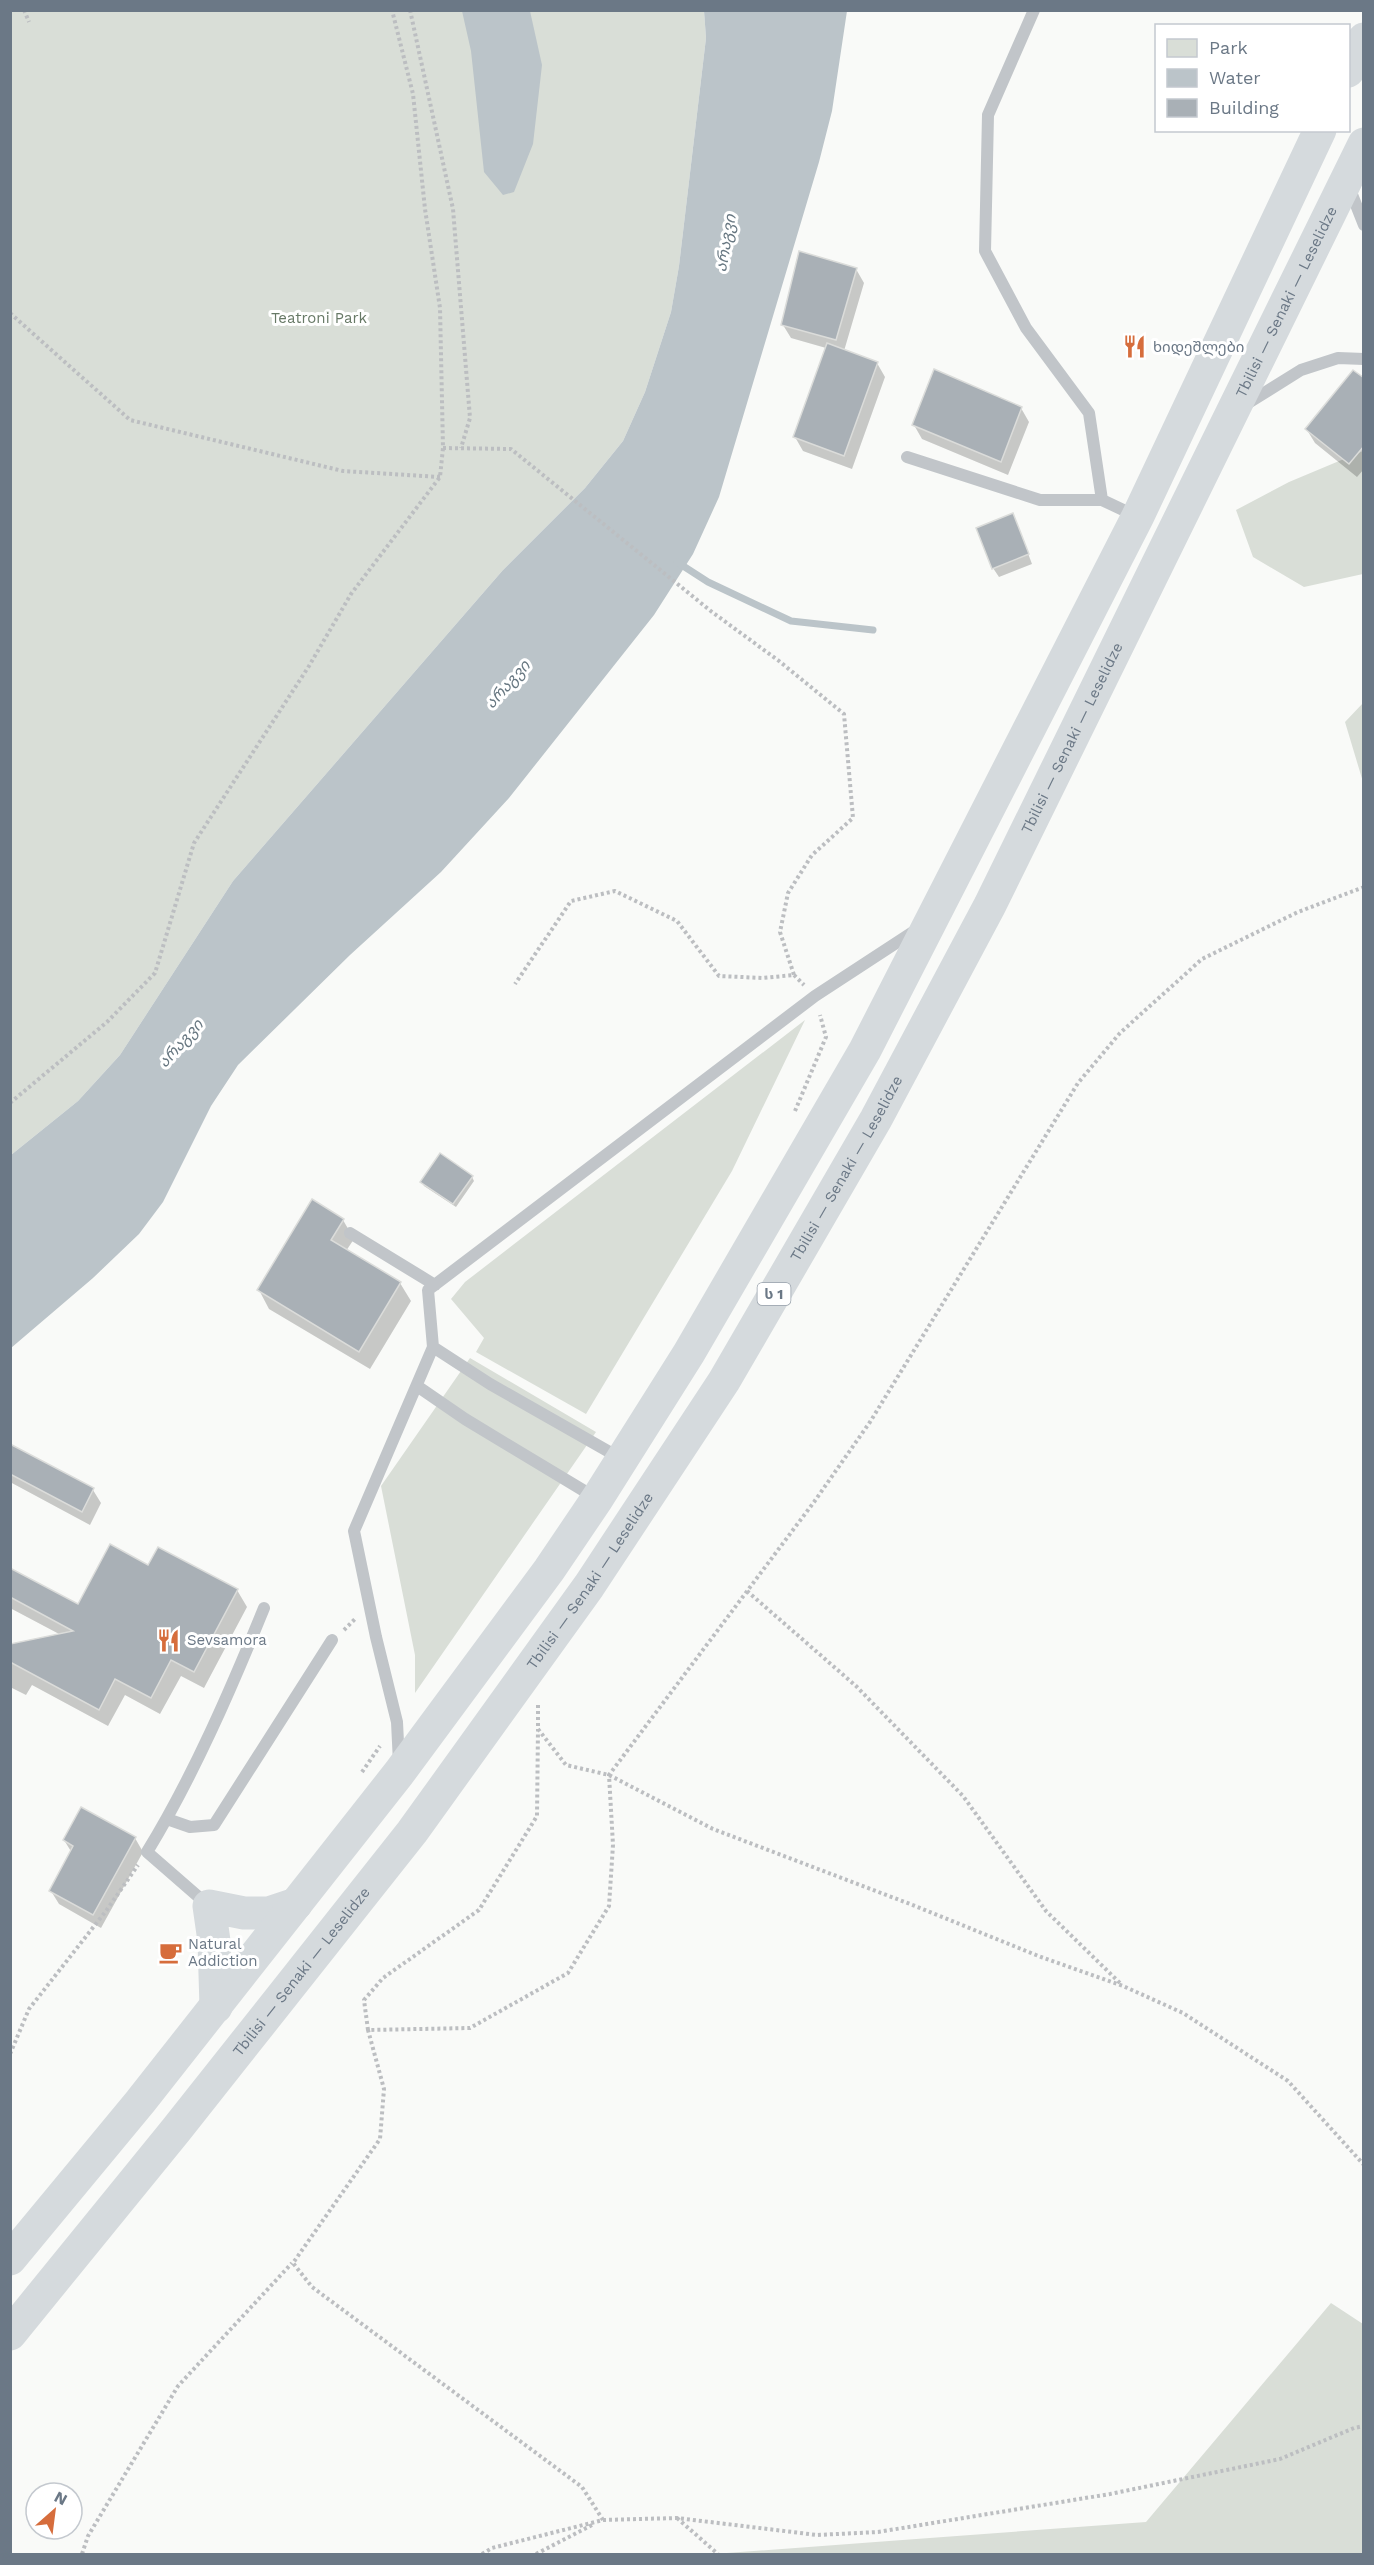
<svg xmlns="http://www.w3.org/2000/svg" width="1374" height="2565" viewBox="0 0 1374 2565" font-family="'Work Sans','Noto Sans Georgian',sans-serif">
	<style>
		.green { fill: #d9ded7 }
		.water { fill: #bbc4c9 }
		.shadow { fill: #0003 }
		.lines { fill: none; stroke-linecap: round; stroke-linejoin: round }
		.stream { stroke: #bbc4c9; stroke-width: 7 }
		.building { fill: #a9b0b6; stroke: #dbdcda; stroke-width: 1.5 }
		.path { stroke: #bcbec1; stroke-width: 4; stroke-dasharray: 3 3; stroke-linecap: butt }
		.lane { stroke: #c1c5c9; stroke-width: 12 }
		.highway { stroke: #d5dadd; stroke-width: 33 }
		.labels { text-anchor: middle; stroke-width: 6; stroke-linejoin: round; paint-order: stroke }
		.shield { fill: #fff; stroke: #97a0aa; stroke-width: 1.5 }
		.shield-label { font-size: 14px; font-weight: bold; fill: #6b7886 }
		.street-label { font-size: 15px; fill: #6b7886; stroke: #fff }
		.park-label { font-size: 15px; fill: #677966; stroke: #fff }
		.poi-label { font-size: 15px; fill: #6b7886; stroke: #fff; text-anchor: start }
		.water-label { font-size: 16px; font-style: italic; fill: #677781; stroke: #fff }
	</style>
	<rect width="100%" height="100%" fill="#f9faf8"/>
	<path class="green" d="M11,11H704L706,38L679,266L671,312L645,392L623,441L585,488L503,570L233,881L120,1055L78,1101L11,1155Z
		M1363,451V574L1304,587L1253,557L1236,510L1289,482Z
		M1363,703V782L1345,722Z
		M805,1020L732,1171L586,1414L476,1352L484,1338L451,1299L465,1282Z
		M470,1358L596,1432L415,1693V1655L381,1486Z
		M1331,2303L1363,2324V2554H713L1146,2522Z"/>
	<path class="water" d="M462,11H530L542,65L533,144L514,192L503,195L484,172L471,51Z
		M704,11H847L832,111L819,162L719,497L693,554L654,615L509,798L441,872L350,955L238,1065L211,1106L163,1202L139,1234L93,1278L11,1348V1155L78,1101L120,1055L233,881L503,570L585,488L623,441L645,392L671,312L679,266L706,38Z"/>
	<path class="shadow" d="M856,269L864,283L844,351L877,363L885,377L852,469L803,451L795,437L826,348L791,338L783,325Z
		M1364,380V469L1357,477L1315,443L1307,430Z
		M1021,408L1029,422L1008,475L922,439L914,425Z
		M1017,524L1032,564L999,577L993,568Z
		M472,1177L474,1181L456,1207L424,1186L422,1182Z
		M343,1220L354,1239L346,1251L400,1283L411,1301L370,1369L269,1309L259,1290Z
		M10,1445L93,1490L101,1503L90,1525L10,1482Z
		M149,1567L237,1590L247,1607L204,1688L181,1676L160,1714L125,1695L108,1726L32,1685L26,1695L10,1687V1646L61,1635L10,1608V1570L78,1606Z
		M135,1838L143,1852L101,1928L59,1904L51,1891L72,1853L64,1840Z"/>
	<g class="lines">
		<path class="stream" d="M677,562L708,582L791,621L873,630"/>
	</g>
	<path class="building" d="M799,251L857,268L836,340L781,325Z
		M827,343L878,362L844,456L793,437Z
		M934,369L1022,407L1001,462L912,425Z
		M1353,370L1364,378V446L1349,464L1305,429Z
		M1013,513L1029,554L992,569L976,528Z
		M440,1153L473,1176L453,1204L420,1182Z
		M312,1199L344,1219L331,1240L401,1282L359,1352L257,1290Z
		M10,1444L94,1488L82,1512L10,1474Z
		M110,1544L148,1565L158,1547L238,1589L194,1672L171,1660L151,1698L115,1679L99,1710L10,1662V1644L73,1631L10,1597V1568L78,1604Z
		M81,1807L136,1837L93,1915L49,1891L73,1846L63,1840Z"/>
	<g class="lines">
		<path class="path" d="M24,10L29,22
			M410,10L453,209L470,418L461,448
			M10,313L130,420L343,471L440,477
			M443,448L511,449L712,612L779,661L844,714L853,818L812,855L788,893L780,932L794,975L763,978L719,976L677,921L615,891L571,901L515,984
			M794,975L804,985
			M10,1103L107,1022L155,973L194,843L309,666L351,594L440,477L443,448L440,308L425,209L413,94L392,10
			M795,1111L826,1037L820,1015
			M747,1591L856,1686L963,1796L1046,1911L1121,1984
			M344,1630L356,1618
			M538,1705V1729L566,1765L609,1775L713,1829L910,1904L1041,1957L1123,1986L1183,2013L1288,2081L1364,2165
			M362,1772L380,1746
			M368,2030L364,2000L383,1978L479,1910L537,1816L538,1729
			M10,2054L29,2009L106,1911L138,1865
			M677,2518L718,2554
			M603,2520L677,2518L817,2535L878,2532L1110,2494L1280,2459L1354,2428L1364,2426
			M82,2554L88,2536L178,2386L292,2263
			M482,2554L492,2548L603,2520L582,2487L312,2287L293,2263L380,2139L384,2089L368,2030L470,2028L568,1973L609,1906L613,1845L609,1775L814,1502L870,1422L1078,1083L1120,1033L1202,959L1298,912L1364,887
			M536,2554L594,2524"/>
		<path class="lane" d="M1034,10L988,115L985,251L1026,328L1089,413L1102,500
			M1349,187L1364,225
			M1245,405L1301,370L1338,358L1364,359
			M907,457L1040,500H1102L1136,516
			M350,1233L435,1285
			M433,1347L490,1384L620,1458
			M417,1386L465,1419L596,1498
			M399,1763L397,1722L376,1637L354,1531L433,1347L428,1290L815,996L916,930
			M167,1819L190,1827L214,1825L332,1640
			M209,1906L147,1852C193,1777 231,1689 264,1608"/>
		<g class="highway">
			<path d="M1348,71L1364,39"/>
			<path d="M216,2007L214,1941L209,1906L244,1913H269L296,1904"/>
			<path d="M10,2259L140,2102L399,1773L549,1570L597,1499L689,1353L865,1050L1138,516L1320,130"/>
			<path id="s1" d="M10,2334L176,2130L412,1832L589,1586L724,1381L876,1119L990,905L1364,144"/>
		</g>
	</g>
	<defs>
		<symbol id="restaurant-bare" viewBox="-9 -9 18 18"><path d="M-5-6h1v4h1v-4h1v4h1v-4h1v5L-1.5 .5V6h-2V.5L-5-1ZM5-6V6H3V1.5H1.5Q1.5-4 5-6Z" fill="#d66d3c" stroke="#fff" stroke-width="2.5" paint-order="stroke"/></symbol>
		<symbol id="cafe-bare" viewBox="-9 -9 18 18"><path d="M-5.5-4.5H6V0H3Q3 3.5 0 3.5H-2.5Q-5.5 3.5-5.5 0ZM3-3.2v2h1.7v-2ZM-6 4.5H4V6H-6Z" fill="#d66d3c" stroke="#fff" stroke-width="2.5" paint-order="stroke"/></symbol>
	</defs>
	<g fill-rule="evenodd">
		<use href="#restaurant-bare" x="1118" y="330" width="33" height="33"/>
		<use href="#restaurant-bare" x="152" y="1624" width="33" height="33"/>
		<use href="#cafe-bare" x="154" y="1936" width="33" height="33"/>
	</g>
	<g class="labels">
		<rect class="shield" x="757.5" y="1283" width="33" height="22" rx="4.5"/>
		<g class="shield-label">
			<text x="774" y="1299">ს 1</text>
		</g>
		<g class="street-label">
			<text dy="5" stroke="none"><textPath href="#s1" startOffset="2409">Tbilisi — Senaki — Leselidze</textPath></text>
			<text dy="5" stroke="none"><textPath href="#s1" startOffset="1923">Tbilisi — Senaki — Leselidze</textPath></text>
			<text dy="5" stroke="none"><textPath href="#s1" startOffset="1437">Tbilisi — Senaki — Leselidze</textPath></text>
			<text dy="5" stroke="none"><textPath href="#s1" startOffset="951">Tbilisi — Senaki — Leselidze</textPath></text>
			<text dy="5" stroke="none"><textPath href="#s1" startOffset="465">Tbilisi — Senaki — Leselidze</textPath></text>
		</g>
		<g class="park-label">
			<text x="319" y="323">Teatroni Park</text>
		</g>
		<g class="poi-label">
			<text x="1153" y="352">ხიდეშლები</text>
			<text x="187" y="1645">Sevsamora</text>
			<text x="188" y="1949">Natural<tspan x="188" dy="17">Addiction</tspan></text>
		</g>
		<g class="water-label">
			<text transform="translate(725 243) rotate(-80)" y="6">არაგვი</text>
			<text transform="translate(507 684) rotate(-48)" y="6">არაგვი</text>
			<text transform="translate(180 1043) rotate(-48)" y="6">არაგვი</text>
		</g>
	</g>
	<rect width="1374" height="2565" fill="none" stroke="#6b7886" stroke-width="24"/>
	<rect x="1155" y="24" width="195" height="108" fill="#ffffff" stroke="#c4c9cf" stroke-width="1.5"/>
	<rect x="1167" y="39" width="30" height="18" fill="#d9ded7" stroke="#c4c9cf" stroke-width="1.5"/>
	<text x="1209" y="54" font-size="18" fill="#6b7886">Park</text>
	<rect x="1167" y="69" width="30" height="18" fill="#bbc4c9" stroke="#c4c9cf" stroke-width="1.5"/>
	<text x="1209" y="84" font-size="18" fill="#6b7886">Water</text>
	<rect x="1167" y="99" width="30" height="18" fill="#a9b0b6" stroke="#c4c9cf" stroke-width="1.5"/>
	<text x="1209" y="114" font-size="18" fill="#6b7886">Building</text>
	<g transform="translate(54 2511) rotate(28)"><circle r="28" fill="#ffffff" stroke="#c4c9cf" stroke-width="1.5"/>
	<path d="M0-4.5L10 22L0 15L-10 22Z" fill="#d66d3c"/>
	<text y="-9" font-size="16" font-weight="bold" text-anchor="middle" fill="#6b7886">N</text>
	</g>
</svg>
